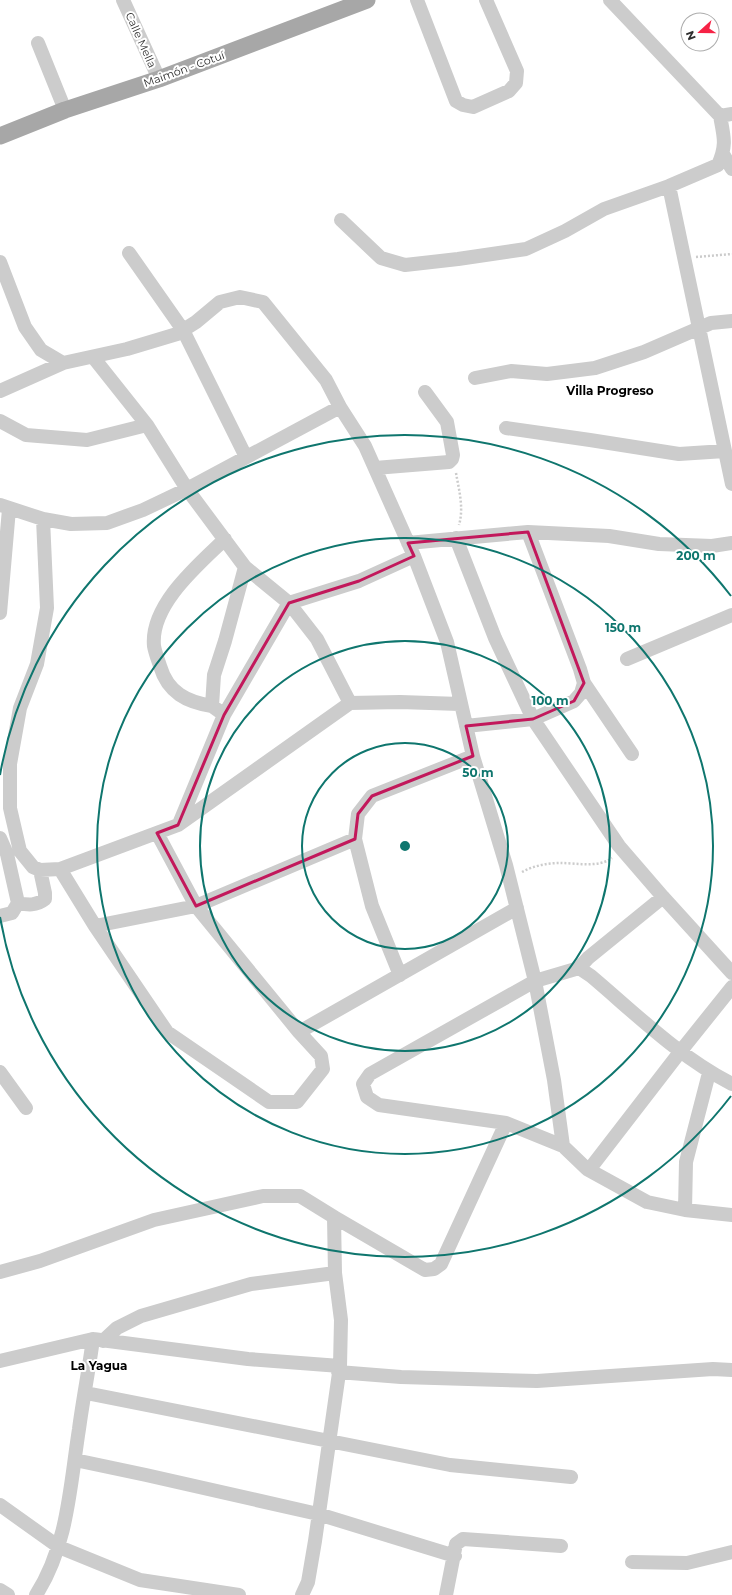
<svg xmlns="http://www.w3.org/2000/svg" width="732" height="1595" viewBox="0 0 732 1595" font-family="Montserrat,sans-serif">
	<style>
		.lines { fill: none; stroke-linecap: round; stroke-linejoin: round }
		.path { stroke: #ccc; stroke-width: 2.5; stroke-dasharray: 2 2; stroke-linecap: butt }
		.minor { stroke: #ccc; stroke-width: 14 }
		.major { stroke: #a7a7a7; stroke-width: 17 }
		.marked { fill: none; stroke: #c2185b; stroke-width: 3; stroke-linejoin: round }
		.ring { fill: none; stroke: #0f766e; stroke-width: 2 }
		.labels { text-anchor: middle; stroke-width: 4; stroke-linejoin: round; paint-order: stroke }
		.street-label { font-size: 11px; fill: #2f2f2f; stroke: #fff }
		.neighbourhood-label { font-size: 12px; font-weight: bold; fill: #000; stroke: #fff }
		.centre { fill: #0f766e; stroke: #fff; stroke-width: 2 }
		.ring-label { font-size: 12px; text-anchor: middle; font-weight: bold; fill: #0f766e; stroke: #fff; stroke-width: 4; stroke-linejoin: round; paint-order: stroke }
	</style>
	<rect width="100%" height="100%" fill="#fff"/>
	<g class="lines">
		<path class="path" d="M696,257L732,254
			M456,473C459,490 464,508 459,525
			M522,872C533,866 547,863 560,863C576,863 599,868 612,858"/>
		<path class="minor" d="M123,0L159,79
			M417,0L456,101L463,105L473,107L509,91L516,83L517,71L486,0
			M610,0L720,116L732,114
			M38,43L65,110
			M723,154L732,169
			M669,186L732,484
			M341,220L381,258L405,265L458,259L526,249L565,231L604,209L669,186L718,165C727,145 724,137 720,116
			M129,253L183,330L246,457
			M0,262L25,327L41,350L63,363L127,349L177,334L196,322L220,302L240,297L263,302L326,380L340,407L365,446L414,556L447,642L473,756L506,865L535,981L554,1080L563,1146
			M93,357L147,425L187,489L245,567L289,603L317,639L350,703L400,702L460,704
			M475,378L511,371L547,374L595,368L644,352L711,323L732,321
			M0,391L63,363
			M0,421L26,435L87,440L147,425
			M506,428L590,440L679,454L725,451
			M375,468L449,462L452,459L453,455L447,422L425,392
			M0,505L43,519L71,524L107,523L143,510L187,489L340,407
			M43,519L47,608L37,664L20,708L10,764V808L20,851L33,867L40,870L60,869L178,825L350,703
			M528,532L580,669L584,683L632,754
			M456,538L495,638L533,719L619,846L663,897L732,973
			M408,543L528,532L609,536L659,544L712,546L732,543
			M0,613L9,509
			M627,659L732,615
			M212,706C187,702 168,693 160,666C158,660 155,652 154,646C150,605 198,565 225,539
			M219,711L212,706L214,675L225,641L245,567
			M466,726L533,719L574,701L581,693L584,683
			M179,824L224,715L289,603L359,581L414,556
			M0,838L7,854L18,903L12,913L0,916
			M60,869L95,926L167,1032L269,1102H297L323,1069L321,1056L299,1032L196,906L157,833
			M663,897L588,958L579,968L591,976C636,1014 679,1057 732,1084
			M18,903C28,905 36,906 45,899V893L40,870
			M95,926L196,906L355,839
			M579,968L535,981L370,1074L363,1084L367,1097L379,1105L506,1123L563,1146L587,1169L592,1166L680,1052L732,987
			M400,975L372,906L355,839L358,814L372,796L473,756
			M299,1032L517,908
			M0,1072L26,1108
			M587,1169L647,1202L685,1210L732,1215
			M685,1210L686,1162L709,1073
			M334,1217L425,1270L434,1269L441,1264L506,1123
			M0,1272L40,1261L154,1220L263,1196H300L334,1217L335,1273L341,1320L340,1366L315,1541L308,1582L302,1595
			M103,1341L117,1328L141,1316L251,1284L335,1273
			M0,1361L93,1339L248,1359L340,1366
			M338,1372L401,1377L537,1381L713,1369L732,1370
			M86,1393L450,1465L571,1477
			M75,1460L146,1475L318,1514L455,1556
			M0,1505L59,1547L140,1580L239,1595
			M632,1562L687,1563L732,1552
			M0,1590L8,1595
			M36,1595C68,1545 70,1486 79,1429C83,1399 89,1369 93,1339
			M446,1595L456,1544L463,1539L561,1546"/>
		<path class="major" d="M0,136L65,110L159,79L367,0"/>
	</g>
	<path class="marked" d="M528,532L584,683L574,701L533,719L466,726L473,756L372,796L358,814L355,839L196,906L157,833L178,825L224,715L289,603L359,581L414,556L408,543Z"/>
	<g class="ring">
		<circle cx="405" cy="846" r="103"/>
		<circle cx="405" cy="846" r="205"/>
		<circle cx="405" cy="846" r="308"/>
		<path d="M731 1096A411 411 0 0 1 0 917M0 775A411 411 0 0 1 731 596"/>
	</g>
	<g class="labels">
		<g class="street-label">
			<text transform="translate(141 40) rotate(66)" y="4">Calle Mella</text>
			<text transform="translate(184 69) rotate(-20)" y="4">Maimón - Cotuí</text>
		</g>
		<g class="neighbourhood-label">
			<text x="610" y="395">Villa Progreso</text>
			<text x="99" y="1370">La Yagua</text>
		</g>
	</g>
	<circle cx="405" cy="846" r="6" class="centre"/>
	<g class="ring-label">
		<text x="696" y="560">200 m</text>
		<text x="623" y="632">150 m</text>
		<text x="550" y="705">100 m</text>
		<text x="478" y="777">50 m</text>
	</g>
	<g transform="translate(700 32) rotate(249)"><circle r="19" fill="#ffffff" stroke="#acacac"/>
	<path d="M0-3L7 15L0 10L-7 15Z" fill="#f62245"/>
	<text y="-6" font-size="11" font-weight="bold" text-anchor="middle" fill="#2f2f2f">N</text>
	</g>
</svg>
